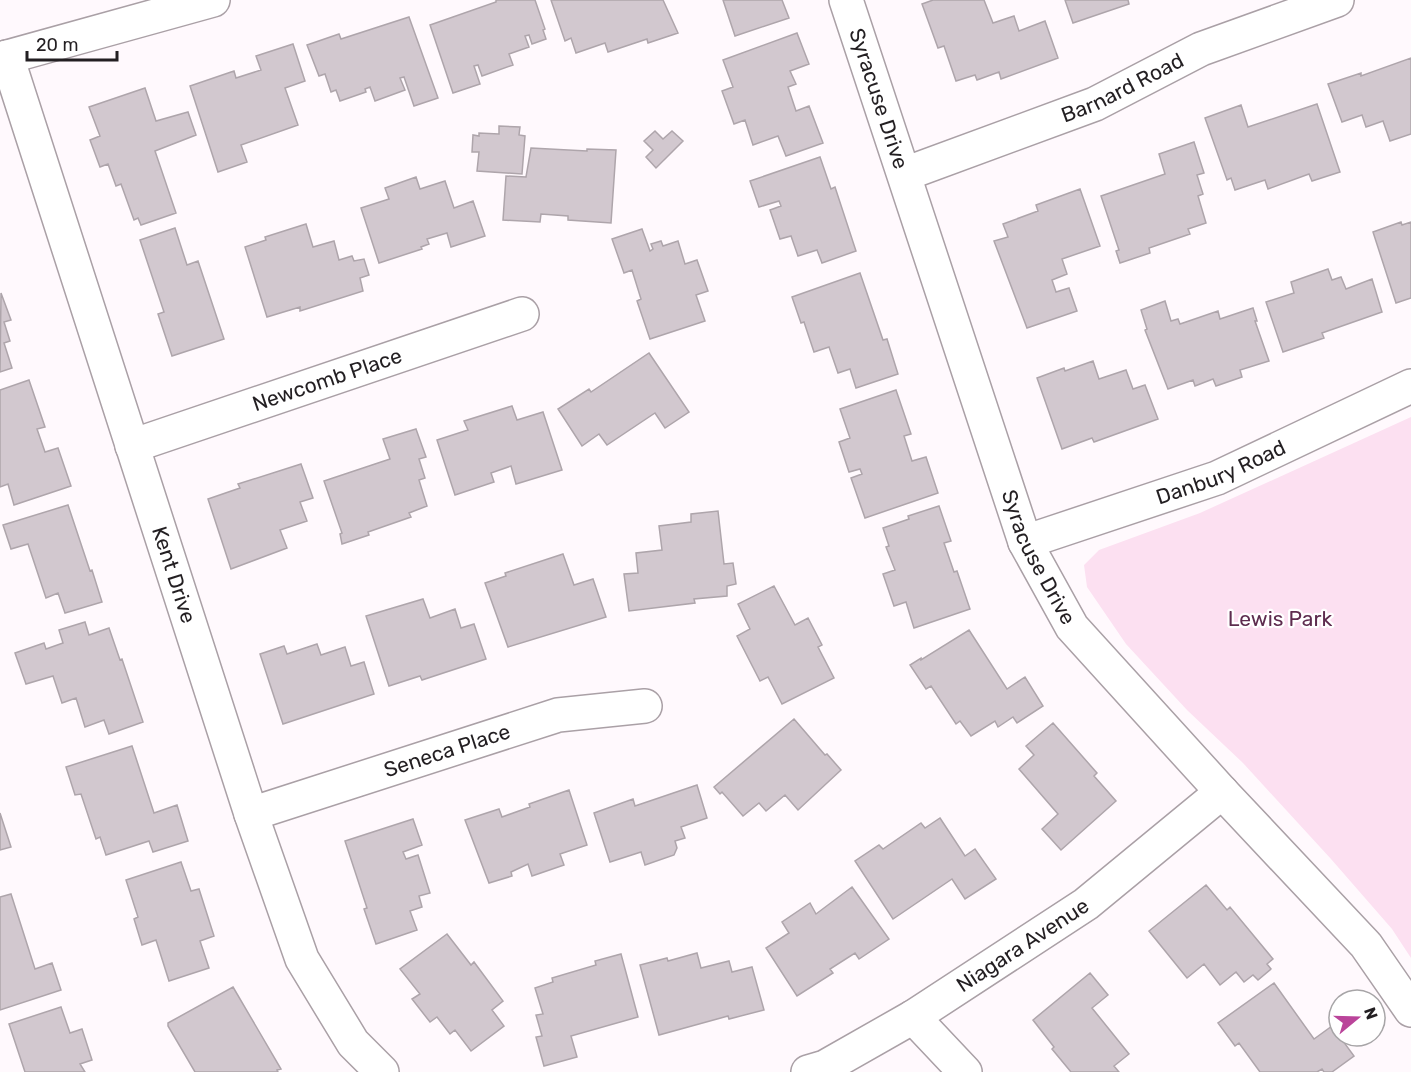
<svg xmlns="http://www.w3.org/2000/svg" width="1411" height="1072" viewBox="0 0 1411 1072" font-family="Rubik,sans-serif">
	<style>
		.green { fill: #fce0f1 }
		.building { fill: #d2c8cf; stroke: #aea5ab; stroke-width: 1.5 }
		.lines { fill: none; stroke-linecap: round; stroke-linejoin: round }
		.street-casing { stroke: #aaa0a6; stroke-width: 36 }
		.street { stroke: #fff; stroke-width: 33 }
		.labels { text-anchor: middle; stroke-width: 4.5; stroke-linejoin: round; paint-order: stroke }
		.street-label { font-size: 21px; fill: #231f22; stroke: #fff }
		.park-label { font-size: 21px; fill: #5e2c4f; stroke: #fff }
	</style>
	<rect width="100%" height="100%" fill="#fff9fd"/>
	<path class="green" d="M1411,417V958L1392,929L1331,859L1243,763L1187,710L1126,644L1087,587L1084,565L1099,550L1200,513Z"/>
	<path class="building" d="M496,0H535L545,29L543,30L546,39L532,44L529,35L525,36L529,47L509,54L513,65L482,76L478,65L474,66L480,84L453,93L430,25L496,2Z
		M551,0H663L678,33L648,43L647,39L608,52L605,43L576,53L571,38L565,41Z
		M723,0H782L789,18L735,36Z
		M933,0H984L993,23L1014,16L1019,31L1045,21L1058,58L1001,79L999,72L977,80L975,75L956,81L944,46L938,48L922,4Z
		M1065,0H1128L1129,4L1073,23Z
		M409,17L438,98L414,106L404,77L400,78L405,90L375,101L370,87L365,89L366,92L340,101L336,90L331,92L325,74L319,76L307,45L339,34L341,39Z
		M797,33L809,64L790,71L796,84L788,87L796,111L809,106L823,143L786,156L778,136L753,145L745,120L734,124L722,91L733,87L723,60Z
		M293,44L305,81L285,88L298,125L241,145L247,162L218,172L190,86L234,71L236,78L261,70L256,56Z
		M1411,58V134L1390,141L1383,121L1366,127L1362,115L1342,122L1328,84L1361,73V76Z
		M145,88L156,121L188,112L196,135L155,151L176,213L141,225L138,218L134,220L121,184L116,186L108,164L100,167L90,140L100,136L89,107Z
		M1317,104L1340,172L1312,181L1309,174L1268,189L1265,180L1235,190L1231,178L1227,180L1205,118L1241,105L1248,127Z
		M499,126L520,127L519,135L525,136L522,174L477,171L479,152H472L473,135L479,136V133L499,134Z
		M655,131L663,139L672,131L683,141L656,168L646,157L653,150L644,141Z
		M1194,142L1204,173L1197,175L1203,194L1198,196L1206,223L1188,229L1190,234L1149,248L1150,253L1120,263L1116,251L1119,250L1101,196L1165,174L1159,154Z
		M531,148L587,151V149L616,150L611,223L568,220V216L541,214L540,222L503,220L506,176L526,177Z
		M820,157L831,189L835,187L856,251L822,263L817,250L798,256L791,236L780,239L770,210L781,206L779,201L759,207L750,181Z
		M416,177L420,189L445,181L454,208L473,201L485,236L451,247L447,233L427,239L429,244L421,247L422,249L379,263L361,208L389,199L385,188Z
		M1080,189L1100,246L1062,259L1067,274L1052,280L1056,292L1069,288L1077,311L1027,328L994,241L1008,237L1003,224L1038,211L1036,205Z
		M1401,222L1402,225L1411,222V298L1396,303L1373,232Z
		M306,224L313,247L334,241L339,260L352,256L354,261L364,259L369,275L360,278L363,291L300,311V307L267,317L245,247L266,240L265,237Z
		M175,228L187,265L198,261L224,339L172,356L158,314L164,312L140,240Z
		M642,229L650,251L653,249L651,244L661,241L663,246L678,241L685,264L697,260L708,291L696,295L705,321L650,339L637,301L641,299L632,270L624,273L612,239Z
		M1328,269L1332,280L1341,277L1346,289L1372,279L1382,312L1322,333L1324,338L1283,352L1266,302L1294,293L1291,282Z
		M860,273L883,340L887,339L898,374L856,388L850,369L838,373L829,347L814,352L804,322L801,323L792,297Z
		M1,293L11,320L4,322L10,341L4,343L12,368L0,372Z
		M1165,301L1171,321L1178,319L1180,324L1218,311L1220,319L1253,308L1257,321H1255L1269,361L1240,370L1242,377L1216,386L1213,379L1195,386L1193,380L1168,389L1145,330L1147,329L1141,310Z
		M649,353L689,412L665,428L655,413L607,445L599,434L582,446L558,409L589,389L591,392Z
		M1093,361L1099,379L1126,370L1133,389L1145,385L1158,419L1094,442L1092,438L1062,449L1037,378L1064,368L1065,371Z
		M29,380L45,427L37,429L45,452L58,448L71,486L14,505L8,484L0,487V390Z
		M896,390L911,434L904,436L912,461L926,457L938,493L865,518L851,478L862,474L860,469L849,472L839,442L850,438L840,409Z
		M512,406L517,420L543,412L562,470L516,484L511,466L491,473L494,482L455,495L437,440L468,430L464,421Z
		M416,429L426,457L419,459L425,478L419,480L427,506L409,513L411,517L368,532L369,535L342,544L340,534L342,533L324,481L390,459L383,439Z
		M301,464L313,498L300,502L307,521L280,530L287,548L231,569L208,499L240,488L238,484Z
		M68,505L90,571L92,570L102,602L65,613L58,593L46,598L28,544L11,549L3,525Z
		M939,506L951,541L944,543L954,572L957,571L970,609L914,628L906,602L894,606L883,574L895,570L886,547L889,546L883,528L909,519L908,516Z
		M718,511L724,564L733,563L736,584L727,586V596L694,599L695,603L629,611L624,574L638,573L636,553L662,550L659,526L691,522V514Z
		M563,554L574,585L593,579L606,617L508,647L485,583L506,576L505,573Z
		M774,586L795,625L808,618L822,645L818,647L834,678L782,704L768,677L760,681L737,636L750,629L738,604Z
		M423,599L430,618L455,609L461,628L474,624L486,659L422,680L420,676L389,686L366,616Z
		M85,622L89,635L109,628L120,660L122,659L143,722L109,734L104,720L85,727L76,698L62,703L53,676L26,684L15,653L44,643L46,649L63,643L59,630Z
		M969,630L1007,689L1025,677L1043,706L1017,723L1013,717L998,727L995,721L971,736L960,721L956,724L931,686L926,689L910,665L921,658V660Z
		M317,644L321,655L345,647L351,666L364,662L374,694L283,724L260,654L284,646L287,654Z
		M794,719L825,755L827,754L841,770L798,810L785,795L766,811L759,803L743,816L722,792L720,794L714,787Z
		M1053,723L1097,773L1094,776L1116,801L1061,850L1042,829L1058,814L1019,769L1034,755L1026,746Z
		M132,746L154,813L177,805L188,841L153,852L149,841L106,855L100,837L96,839L81,794L75,795L66,767Z
		M697,785L707,818L681,827L685,838L675,841L677,848L674,855L645,865L641,852L610,862L594,813L633,799L635,806Z
		M569,790L587,845L560,854L564,865L532,876L528,864L511,872L512,876L489,883L465,820L499,809L502,817L530,807L529,804Z
		M0,813L11,847L0,850Z
		M940,818L965,856L975,849L996,879L965,899L952,879L893,919L855,861L879,845L883,849L921,823L925,828Z
		M413,819L422,845L403,852L406,859L418,855L430,893L419,896L422,907L410,911L417,930L376,944L364,909L367,908L345,841Z
		M181,862L191,891L199,889L214,936L200,941L209,968L169,981L156,940L142,945L134,919L138,917L126,880Z
		M1206,885L1227,910L1230,907L1273,959L1267,964L1271,969L1258,980L1253,975L1244,982L1236,972L1220,985L1204,964L1187,978L1149,931Z
		M852,887L889,939L859,959L855,953L830,969L833,973L797,996L766,948L789,933L782,922L810,903L816,914Z
		M11,894L35,969L52,963L61,990L0,1010V897Z
		M447,934L471,965L474,962L503,1001L492,1010L504,1026L471,1051L455,1030L450,1034L437,1017L430,1022L412,999L420,994L400,969Z
		M697,953L701,968L729,961L732,972L752,967L764,1010L729,1019L728,1016L659,1035L640,965L667,958L668,961Z
		M621,954L638,1017L571,1036L577,1057L544,1066L536,1037L542,1036L536,1015L543,1014L535,988L553,982L552,978L596,965L595,961Z
		M1090,973L1108,995L1092,1008L1129,1054L1114,1066L1119,1072H1071L1052,1049L1054,1047L1033,1020Z
		M1274,983L1314,1039L1332,1026L1354,1056L1332,1072H1324L1322,1069L1317,1072H1260L1239,1043L1235,1046L1218,1023Z
		M233,987L281,1069L277,1070L278,1072H195L168,1026V1023Z
		M61,1007L70,1033L82,1029L92,1060L80,1064L85,1072H25L9,1024Z"/>
	<g class="lines">
		<defs>
			<g id="street">
				<path id="s1" d="M846,0L1025,542L1072,627L1222,792L1366,945L1411,1010"/>
				<path id="s2" d="M7,57L251,814L302,959L353,1043L382,1072"/>
				<path d="M0,59L213,0"/>
				<path id="s3" d="M905,174L1095,104L1201,49L1337,0"/>
				<path id="s4" d="M132,446L522,314"/>
				<path id="s5" d="M1025,542L1217,478L1411,386"/>
				<path id="s6" d="M251,814L558,715L645,706"/>
				<path d="M913,1017L965,1072"/>
				<path id="s7" d="M808,1072L825,1067L913,1017L1086,904L1222,792"/>
			</g>
		</defs>
		<use href="#street" class="street-casing"/>
		<use href="#street" class="street"/>
	</g>
	<g class="labels">
		<g class="street-label">
			<text dy="7" stroke="none"><textPath href="#s3" startOffset="234">Barnard Road</textPath></text>
			<text dy="7" stroke="none"><textPath href="#s1" startOffset="104">Syracuse Drive</textPath></text>
			<text dy="7" stroke="none"><textPath href="#s4" startOffset="206">Newcomb Place</textPath></text>
			<text dy="7" stroke="none"><textPath href="#s5" startOffset="208">Danbury Road</textPath></text>
			<text dy="7" stroke="none"><textPath href="#s1" startOffset="590">Syracuse Drive</textPath></text>
			<text dy="7" stroke="none"><textPath href="#s2" startOffset="544">Kent Drive</textPath></text>
			<text dy="7" stroke="none"><textPath href="#s6" startOffset="206">Seneca Place</textPath></text>
			<text dy="7" stroke="none"><textPath href="#s7" startOffset="250">Niagara Avenue</textPath></text>
		</g>
		<g class="park-label">
			<text x="1280" y="626">Lewis Park</text>
		</g>
	</g>
	<g transform="translate(1357 1018) rotate(71)"><circle r="28" fill="#ffffff" stroke="#a7a5a7" stroke-width="1.5"/>
	<path d="M0-4.5L10 22L0 15L-10 22Z" fill="#ba449a"/>
	<text y="-9" font-size="16" font-weight="bold" text-anchor="middle" fill="#231f22">N</text>
	</g>
	<path d="M27 51v9h90v-9" fill="none" stroke="#231f22" stroke-width="3"/>
	<text x="36" y="51" font-size="18" fill="#231f22" stroke="#ffffff" stroke-width="4.5" paint-order="stroke">20 m</text>
</svg>
